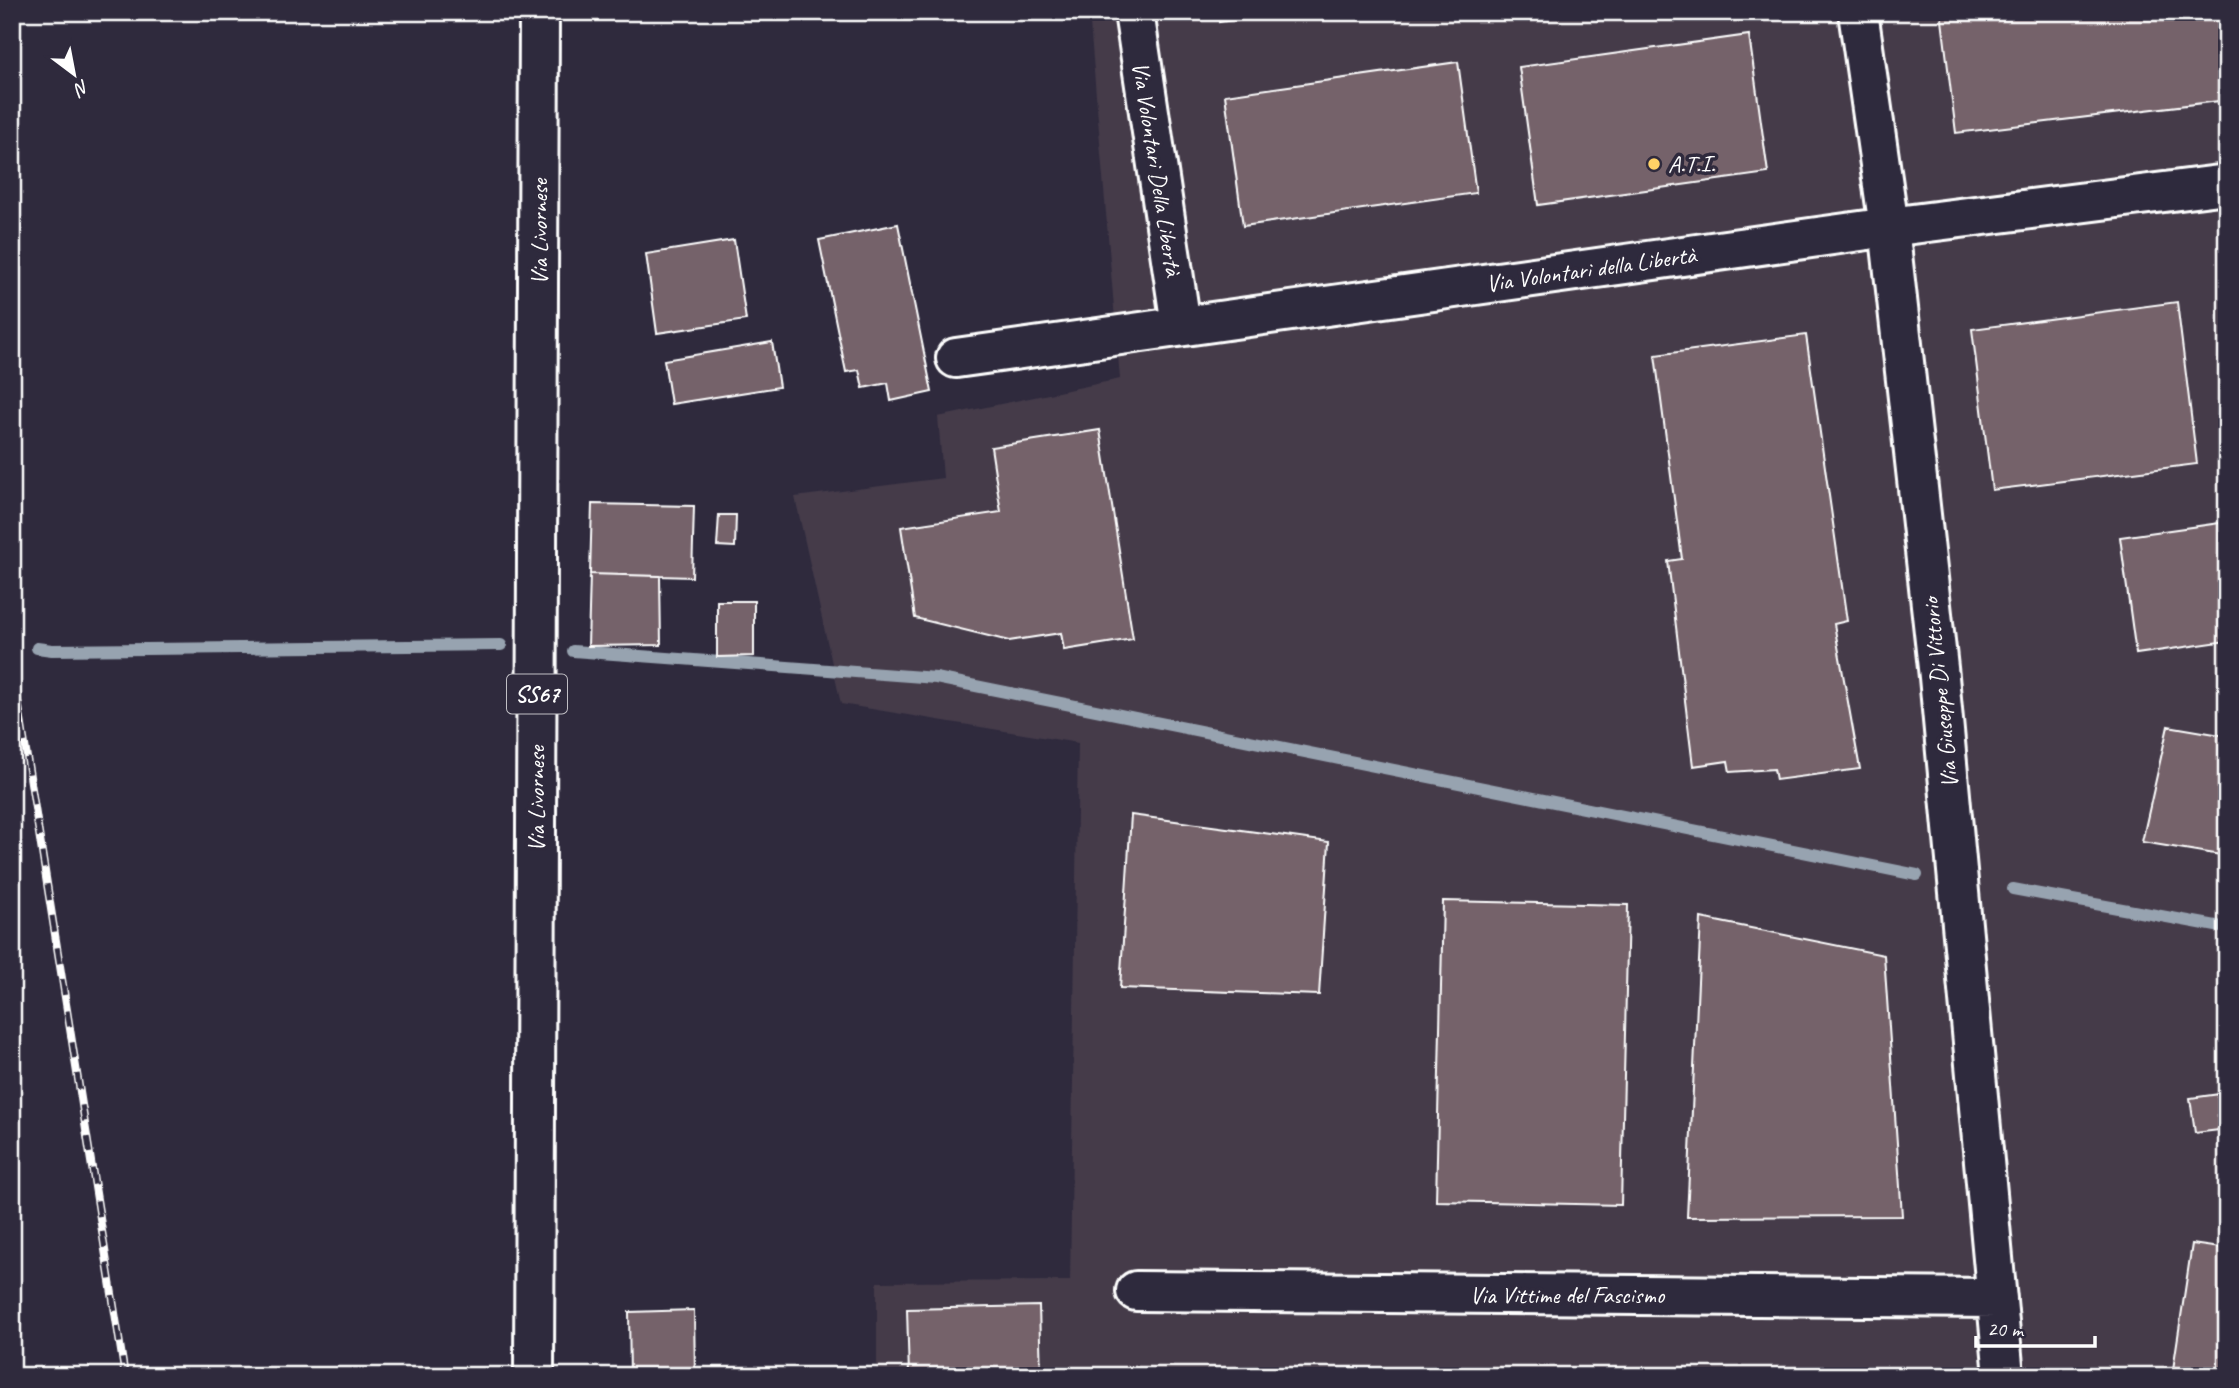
<svg xmlns="http://www.w3.org/2000/svg" width="2239" height="1388" viewBox="0 0 2239 1388" font-family="Caveat,sans-serif">
	<style>
		.built { fill: #443b4a }
		.lines { fill: none; stroke-linecap: round; stroke-linejoin: round }
		.stream { stroke: #97a3b0; stroke-width: 12 }
		.building { fill: #75626a; stroke: #fff; stroke-width: 2 }
		.minor-casing { stroke: #fff; stroke-width: 44 }
		.primary-casing { stroke: #fff; stroke-width: 44 }
		.minor { stroke: #2f2a3d; stroke-width: 38 }
		.primary { stroke: #2f2a3d; stroke-width: 38 }
		.rail-casing { stroke: #fff; stroke-width: 8 }
		.rail { stroke: #2f2a3d; stroke-width: 5; stroke-dasharray: 16; stroke-linecap: butt }
		.poi-dot { fill: #ffd166; stroke: #2f2a3d; stroke-width: 2.5 }
		.labels { text-anchor: middle; stroke-width: 7; stroke-linejoin: round; paint-order: stroke }
		.shield { fill: #2f2a3d; stroke: #c1bfc5; stroke-width: 2 }
		.shield-label { font-size: 23px; font-weight: bold; fill: #fff }
		.poi-label { font-size: 24px; fill: #fff; stroke: #2f2a3d; text-anchor: start }
		.street-label { font-size: 24px; fill: #fff; stroke: #2f2a3d }
	</style>
	<rect width="100%" height="100%" fill="#2f2a3d"/>
	<filter id="ink" filterUnits="userSpaceOnUse"><feTurbulence type="fractalNoise" baseFrequency=".0143" numOctaves="2"/><feDisplacementMap in="SourceGraphic" scale="14" xChannelSelector="R" yChannelSelector="G"/><feConvolveMatrix kernelMatrix="1 2 1 2 8 2 1 2 1" color-interpolation-filters="sRGB"/></filter>
	<g filter="url(#ink)">
		<path class="built" d="M1089,12H2227V1376H877V1282L1070,1281L1078,743L841,704L795,497L943,478L938,417L1120,379Z"/>
		<g class="lines">
			<path class="stream" d="M37,648L52,650L501,645
				M573,651L936,678L1917,875
				M2013,889L2227,928"/>
		</g>
		<path class="building" d="M1218,12H1288L1219,22Z
			M1941,12H2227V100L1956,133Z
			M1749,35L1768,173L1538,205L1519,67Z
			M1458,62L1476,193L1243,226L1225,95Z
			M898,224L932,392L891,401L888,383L863,388L859,370L846,372L819,240Z
			M734,240L746,320L657,333L646,254Z
			M2177,302L2197,464L1992,490L1972,329Z
			M1806,335L1847,621L1834,624L1860,769L1776,780L1774,769L1730,772L1728,761L1693,766L1668,561L1682,559L1655,355Z
			M772,342L779,387L671,404L664,360Z
			M1100,430L1133,639L1064,650L1061,633L1009,641L915,618L901,527L1001,512L991,447Z
			M592,504L694,506L692,577L590,574Z
			M719,515H736L735,547L717,546Z
			M2227,522V641L2136,654L2120,537Z
			M590,574L660,576L661,645L588,646Z
			M717,601H754V656L717,657Z
			M2168,726L2227,736V856L2142,842Z
			M1131,815L1329,842L1319,995L1120,988Z
			M1443,901L1628,905L1621,1205L1436,1201Z
			M1701,918L1884,955L1902,1216L1687,1217Z
			M2227,1093V1129L2195,1133L2190,1098Z
			M2192,1244L2227,1249V1376H2172Z
			M1039,1306L1041,1376H909L907,1309Z
			M694,1310L695,1376H630L629,1312Z"/>
		<g class="lines">
			<defs>
				<path id="minor" d="M1134,12L1181,325
					M1858,12L1889,227L1939,677L2004,1376
					M956,358L1889,227L2227,184
					M1136,1291L1997,1298"/>
				<path id="primary" d="M534,1376L539,12"/>
			</defs>
			<use href="#minor" class="minor-casing"/>
			<use href="#primary" class="primary-casing"/>
			<use href="#minor" class="minor"/>
			<use href="#primary" class="primary"/>
			<defs>
				<path id="rail" d="M12,663L125,1376"/>
			</defs>
			<use href="#rail" class="rail-casing"/>
			<use href="#rail" class="rail"/>
		</g>
	</g>
	<circle class="poi-dot" cx="1654" cy="164" r="7"/>
	<g class="labels">
		<rect class="shield" x="507" y="674.5" width="60" height="39" rx="5"/>
		<g class="shield-label">
			<text x="537" y="702">SS67</text>
		</g>
		<g class="poi-label">
			<text x="1668" y="172">A.T.I.</text>
		</g>
		<g class="street-label">
			<text transform="translate(1157 169) rotate(81)" y="8">Via Volontari Della Libertà</text>
			<text transform="translate(539 232) rotate(-90)" y="8">Via Livornese</text>
			<text transform="translate(1591 269) rotate(-8)" y="8">Via Volontari della Libertà</text>
			<text transform="translate(1940 693) rotate(-96)" y="8">Via Giuseppe Di Vittorio</text>
			<text transform="translate(536 799) rotate(-90)" y="8">Via Livornese</text>
			<text x="1567" y="1303">Via Vittime del Fascismo</text>
		</g>
	</g>
	<rect width="2239" height="1388" fill="none" stroke="#2f2a3d" stroke-width="42"/>
	<rect x="21" y="21" width="2197" height="1346" fill="none" stroke="#fff" stroke-width="2.5" filter="url(#ink)"/>
	<g transform="translate(74 74) rotate(148)" stroke="#2f2a3d" stroke-width="5" paint-order="stroke">
	<path d="M0-5L12 26L0 18L-12 26Z" fill="#ffffff"/>
	<text y="-10" font-size="19" font-weight="bold" text-anchor="middle" fill="#ffffff">N</text>
	</g>
	<path d="M1976 1336v10h119v-10" fill="none" stroke="#ffffff" stroke-width="3.5"/>
	<text x="1987" y="1336" font-size="21" fill="#ffffff" stroke="#2f2a3d" stroke-width="5" paint-order="stroke">20 m</text>
</svg>
